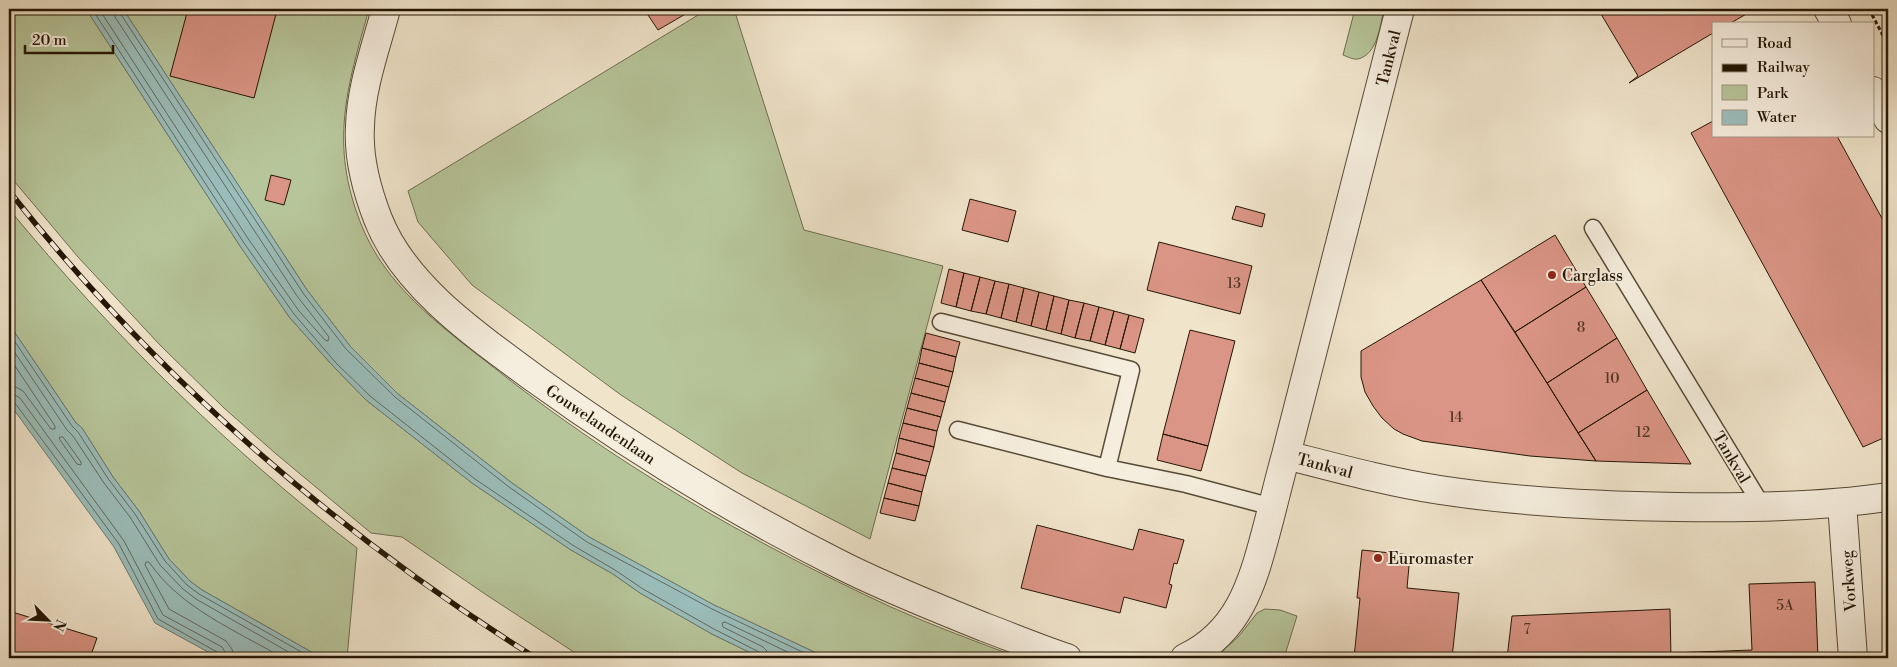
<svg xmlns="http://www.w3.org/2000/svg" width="1897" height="667" viewBox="0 0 1897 667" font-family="'Libre Bodoni',serif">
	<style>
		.green { fill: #b7c59a; stroke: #6e6e4f }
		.water { fill: #9bbebb; stroke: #6b7b72 }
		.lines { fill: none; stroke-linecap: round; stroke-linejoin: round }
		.shore { stroke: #606a60; stroke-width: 1 }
		.building { fill: #db9586; stroke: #241604 }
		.service-casing { stroke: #574a36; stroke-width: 19 }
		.minor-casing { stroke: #574a36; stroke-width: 30 }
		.tertiary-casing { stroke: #574a36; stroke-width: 30 }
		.path { stroke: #241604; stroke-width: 3; stroke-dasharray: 4 2.5; stroke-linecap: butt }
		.service { stroke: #f5eddd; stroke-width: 16 }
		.minor { stroke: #f5eddd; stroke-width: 28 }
		.tertiary { stroke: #f5eddd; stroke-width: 28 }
		.rail-casing { stroke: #241604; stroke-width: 5.5 }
		.rail { stroke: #f5eddd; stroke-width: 4; stroke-dasharray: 11; stroke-linecap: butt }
		.poi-dot { fill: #8f2418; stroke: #f5eddd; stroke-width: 2 }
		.labels { text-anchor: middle; stroke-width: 4; stroke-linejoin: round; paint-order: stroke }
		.number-label { font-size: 14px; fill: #523624 }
		.street-label { font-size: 16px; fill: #241604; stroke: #f5eddd }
		.poi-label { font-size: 16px; fill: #241604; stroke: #f5eddd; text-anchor: start }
	</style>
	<rect width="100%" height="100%" fill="#f0e4cb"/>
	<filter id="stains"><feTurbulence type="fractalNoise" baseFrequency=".004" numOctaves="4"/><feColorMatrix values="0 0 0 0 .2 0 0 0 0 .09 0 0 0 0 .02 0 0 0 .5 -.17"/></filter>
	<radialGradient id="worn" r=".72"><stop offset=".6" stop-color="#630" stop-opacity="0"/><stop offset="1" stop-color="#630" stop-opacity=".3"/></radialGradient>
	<path class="green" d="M9,9H86L240,246L290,318L333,366L366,400L472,483L571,550L613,574L640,593L712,634L761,658H583L485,594L402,537L371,533L275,453L224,408L159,344L78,257L9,175Z
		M123,9H369C347,88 329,143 361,224C385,285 438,324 488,363C611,461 748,541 891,607C934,626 977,642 1020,658H827L714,605L589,537L512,483L398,394L350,346L307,290Z
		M708,9H734L804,230L943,266L870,539L742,473L621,395L472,285L418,222L408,191Z
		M1355,9H1384C1380,25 1378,54 1358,59C1354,60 1348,57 1343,55Z
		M9,209C112,334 228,449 357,548L347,658H322L202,590L190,581L169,559L139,511L113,477L82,428L76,423L9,324Z
		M1265,609L1280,610L1297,616L1284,658H1215L1239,636L1257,613Z"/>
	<path class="water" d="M86,9H123L307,290L350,346L398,394L512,483L589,537L714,605L827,658H761L712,634L640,593L613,574L571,550L472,483L366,400L333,366L290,318L240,246Z
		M9,324L76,423L82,428L113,477L139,511L169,559L190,581L202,590L322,658H219L155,623L114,547L9,403Z"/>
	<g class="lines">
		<path class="shore" d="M92,9L244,243L294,314L336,363L370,396L475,479L574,546L615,570L643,589L714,629L759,652L762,658
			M99,9L249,240L299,311L325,340L328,341L329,337L297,296L115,17L113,9
			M119,9L120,13L303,293L346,349L395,397L509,487L587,542L712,609L815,658
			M9,333L72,426L78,432L109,480L135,514L165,561L187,585L199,594L312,658
			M9,344L67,430L73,436L104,483L130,517L160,565L183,589L196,599L299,658
			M9,357L55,426V429H51L23,391L16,387L9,386
			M9,394L15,395L20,398L124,541L163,615L222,647L225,652L226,658
			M9,400L15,403L119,544L158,619L217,652L220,658
			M60,437H63L81,462V465L77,464L60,440Z
			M234,658L232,649L226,641L169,609L145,565L146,562H149C180,608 237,631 283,658
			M768,658L767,651L763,647L723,627L722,623L725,622L800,658"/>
	</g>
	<path class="building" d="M188,9H256L276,14L254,98L170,76Z
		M644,9H694L658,30Z
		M1598,9H1755L1729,24H1713V33L1629,83L1638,76Z
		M1713,121V136H1837L1884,222L1888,220V436L1863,447L1862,445L1691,133Z
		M271,175L291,180L284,205L265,200Z
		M970,199L1016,211L1008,242L962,230Z
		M1236,206L1265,214L1262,227L1232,219Z
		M1555,235L1586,287L1515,332L1481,280Z
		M1159,242L1252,266L1240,314L1147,290Z
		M949,269L964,273L956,307L941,303Z
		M964,273L980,277L971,311L956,307Z
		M980,277L995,281L986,314L971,311Z
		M1481,280L1547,383L1596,461L1530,456L1422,441L1403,434L1394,429L1382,418L1373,406L1365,392L1361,377V351Z
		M995,281L1009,284L1001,318L986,314Z
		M1009,284L1024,288L1016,322L1001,318Z
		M1586,287L1617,338L1547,383L1515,332Z
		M1024,288L1039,292L1031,326L1016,322Z
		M1039,292L1054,296L1046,330L1031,326Z
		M1054,296L1069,300L1061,334L1046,330Z
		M1069,300L1084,303L1075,338L1061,334Z
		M1084,303L1099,307L1090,341L1075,338Z
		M1099,307L1114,311L1105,345L1090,341Z
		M1114,311L1129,315L1120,349L1105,345Z
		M1129,315L1144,319L1135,353L1120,349Z
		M1190,330L1235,341L1208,446L1163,434Z
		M926,333L960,342L956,357L922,348Z
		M1617,338L1647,390L1578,433L1547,383Z
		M922,348L956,357L953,372L919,363Z
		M919,363L953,372L949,387L915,378Z
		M915,378L949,387L945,402L911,393Z
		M1647,390L1691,464L1596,461L1578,433Z
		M911,393L945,402L941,417L907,408Z
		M907,408L941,417L937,431L903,423Z
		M903,423L937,431L934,447L899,438Z
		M1163,434L1208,446L1201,471L1157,460Z
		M899,438L934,447L930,462L896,453Z
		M896,453L930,462L926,476L892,468Z
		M892,468L926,476L922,492L888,483Z
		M888,483L922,492L919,506L884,498Z
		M884,498L919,506L915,521L880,513Z
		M1037,525L1133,550L1139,529L1184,540L1177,564L1174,563L1169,584L1172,585L1166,608L1124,597L1120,613L1021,588Z
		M1362,550L1410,555L1407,588L1459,593L1452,658H1354L1360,598H1357Z
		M1815,582L1818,658H1671V653L1752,650L1749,584Z
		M1670,609L1671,658H1507L1512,616Z
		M9,611L97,638L90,658H9Z"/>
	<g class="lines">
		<defs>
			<path id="service" d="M1593,228L1762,506
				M941,322L1131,370L1107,468
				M958,430L1107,468L1186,484L1273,507"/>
			<path id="minor" d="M386,9C376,47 361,87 360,126C358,157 367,191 378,219C404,286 477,336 534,378C631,448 732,510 839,564C886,588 935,607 984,627C1011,637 1039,649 1067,658
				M1400,9L1286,455C1337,468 1388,482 1440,490C1519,502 1598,506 1677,507C1748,508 1819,507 1888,497
				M1842,503L1853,658
				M1185,658C1238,633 1252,585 1266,532C1273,506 1279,480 1286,455"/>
			<path id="tertiary" d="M1828,9L1837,24
				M1873,91L1888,119"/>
		</defs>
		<use href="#service" class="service-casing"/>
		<use href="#minor" class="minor-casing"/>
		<use href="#tertiary" class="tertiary-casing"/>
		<path class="path" d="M1869,9L1888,45"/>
		<use href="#service" class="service"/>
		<use href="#minor" class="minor"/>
		<use href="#tertiary" class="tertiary"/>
		<defs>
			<path id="rail" d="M9,191C155,376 336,533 536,658"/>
		</defs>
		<use href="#rail" class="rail-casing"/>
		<use href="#rail" class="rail"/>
	</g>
	<g class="poi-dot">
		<circle cx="1552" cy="275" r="5"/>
		<circle cx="1378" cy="558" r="5"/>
	</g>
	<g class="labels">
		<g class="number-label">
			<text x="1234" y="288">13</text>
			<text x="1581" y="332">8</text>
			<text x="1612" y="383">10</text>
			<text x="1456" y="422">14</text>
			<text x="1643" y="437">12</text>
			<text x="1785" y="610">5A</text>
			<text x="1527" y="634">7</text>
		</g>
		<g class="street-label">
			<text transform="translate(1388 58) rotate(-76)" y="6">Tankval</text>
			<text transform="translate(601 424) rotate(34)" y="6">Gouwelandenlaan</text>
			<text transform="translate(1732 457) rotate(59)" y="6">Tankval</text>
			<text transform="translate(1325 465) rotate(15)" y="6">Tankval</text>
			<text transform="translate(1848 581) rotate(-94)" y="6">Vorkweg</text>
		</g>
		<g class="poi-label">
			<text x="1562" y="281">Carglass</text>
			<text x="1388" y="564">Euromaster</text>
		</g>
	</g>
	<rect width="1897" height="667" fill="none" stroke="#f0e4cb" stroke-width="30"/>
	<rect x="10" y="10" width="1877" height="647" fill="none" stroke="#241604" stroke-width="2.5"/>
	<rect x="15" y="15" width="1867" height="637" fill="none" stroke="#241604"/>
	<rect x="1712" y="22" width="162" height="115" fill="#f5eddd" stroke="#a19786"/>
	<rect x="1722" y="39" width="25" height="8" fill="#f5eddd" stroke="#a19786"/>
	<text x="1757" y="48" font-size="15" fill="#241604">Road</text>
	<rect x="1722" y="64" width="25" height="8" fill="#241604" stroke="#a19786"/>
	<text x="1757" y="72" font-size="15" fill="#241604">Railway</text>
	<rect x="1722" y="85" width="25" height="15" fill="#b7c59a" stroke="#a19786"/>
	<text x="1757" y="98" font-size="15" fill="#241604">Park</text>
	<rect x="1722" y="110" width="25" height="15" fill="#9bbebb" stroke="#a19786"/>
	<text x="1757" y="122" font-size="15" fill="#241604">Water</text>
	<g transform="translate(48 620) rotate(114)" stroke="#f5eddd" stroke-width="4" paint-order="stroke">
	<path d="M0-4L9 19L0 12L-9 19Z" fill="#241604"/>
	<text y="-8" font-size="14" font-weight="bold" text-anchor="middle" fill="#241604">N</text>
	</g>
	<path d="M25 45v8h88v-8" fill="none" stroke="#241604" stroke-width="2.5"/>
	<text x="32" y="45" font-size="15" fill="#241604" stroke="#f5eddd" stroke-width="4" paint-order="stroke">20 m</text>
	<rect width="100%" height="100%" filter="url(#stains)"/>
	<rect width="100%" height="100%" fill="url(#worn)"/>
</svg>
